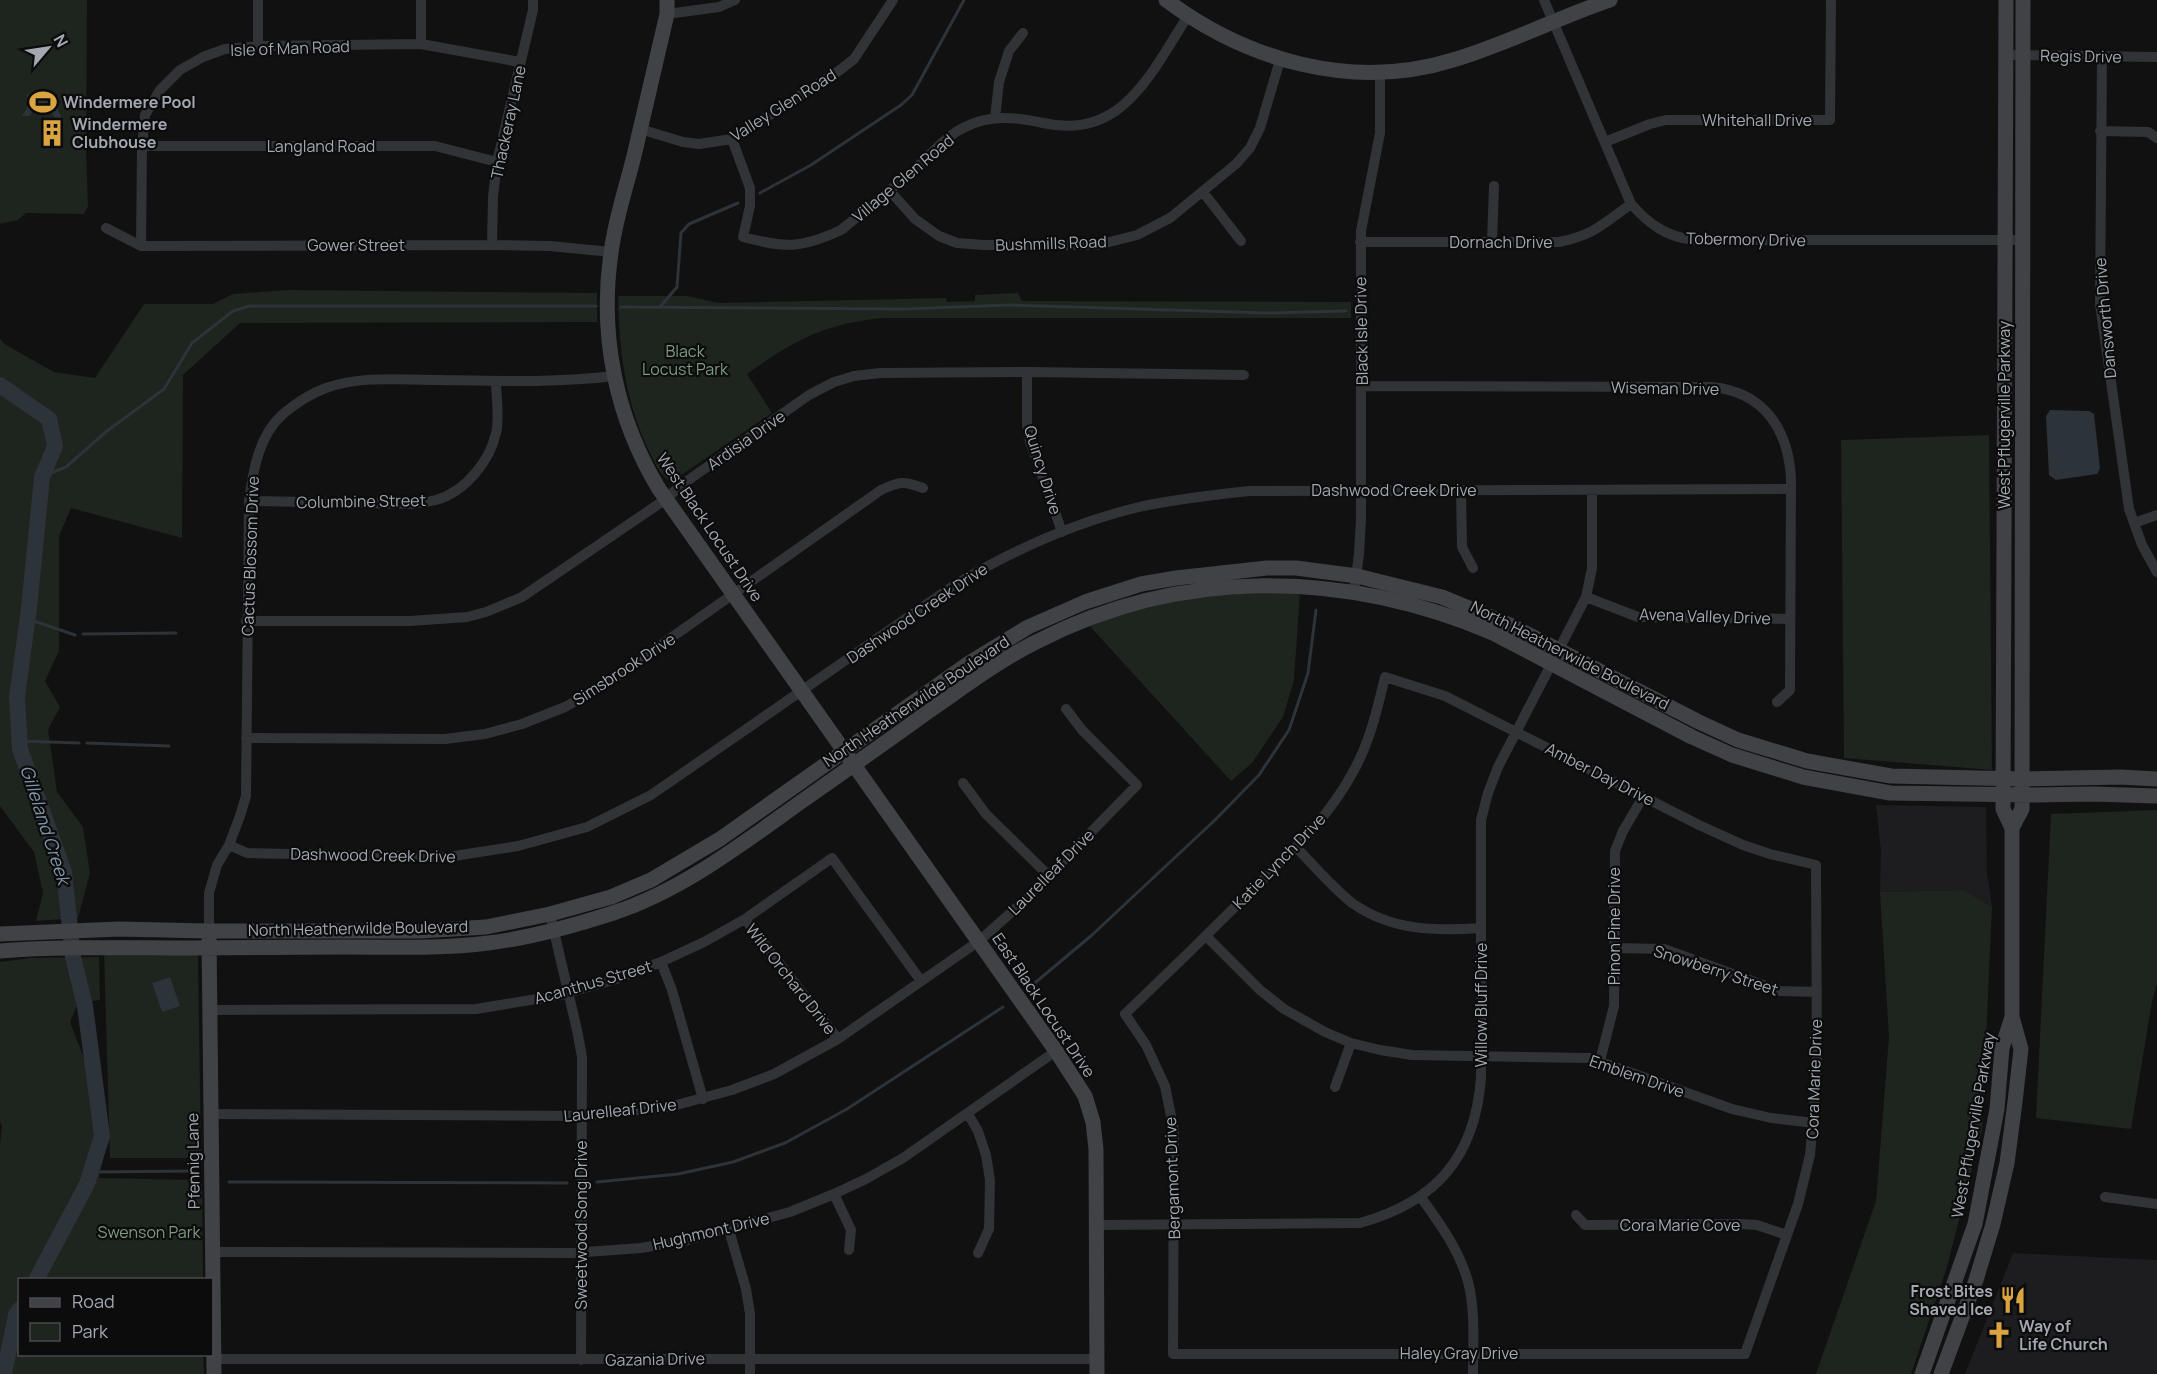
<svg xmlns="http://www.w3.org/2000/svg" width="2157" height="1374" viewBox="0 0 2157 1374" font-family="Manrope,sans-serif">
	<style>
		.built { fill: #1d1d1f }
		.green { fill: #1e241e }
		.water { fill: #2c3339 }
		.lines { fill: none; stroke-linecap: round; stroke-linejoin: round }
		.stream { stroke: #2c3339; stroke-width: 3 }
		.river { stroke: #2c3339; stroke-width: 16 }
		.street { stroke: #323336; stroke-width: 10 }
		.secondary { stroke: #404246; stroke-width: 15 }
		.labels { text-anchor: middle; stroke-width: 4.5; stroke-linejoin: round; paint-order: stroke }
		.street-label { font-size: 16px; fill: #a4a8b1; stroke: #0c0c0d }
		.poi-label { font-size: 16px; font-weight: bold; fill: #a4a8b1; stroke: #0c0c0d; text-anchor: start }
		.park-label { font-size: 16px; fill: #7d9a7e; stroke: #0c0c0d }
		.water-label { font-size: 18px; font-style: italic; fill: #7e95a8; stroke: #0c0c0d }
	</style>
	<rect width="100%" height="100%" fill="#111112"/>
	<path class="built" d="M1876,805L1986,807L1987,872L1992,907L1964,890L1880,892L1881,851Z
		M2013,1253L2157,1260V1374H1965Z"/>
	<path class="green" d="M0,0H87L86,148L88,206L84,214L26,213L18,220L0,224Z
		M289,290L597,293V322L240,323L183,375L182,538L71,508L59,536V651L45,681L60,707L48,730L57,792L83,827L90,873L78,918L36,921L43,893L34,852L0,806V339L6,345L54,372L95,378L144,304H213L233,294Z
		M1018,293L1022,301L1351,302V318H883C823,324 795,340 747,374L772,413L671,482C659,475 654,461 648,449C625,399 619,350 618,296H687L719,303L946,298L947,302L975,301V295Z
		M1989,435L1992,770L1844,758L1841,440Z
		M1300,592L1294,680L1283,717L1252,763L1231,781L1088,624L1121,614L1202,595Z
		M2157,810V984L2152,1001L2131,1129L2036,1118L2051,814Z
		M1964,890L1992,907L1982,1129L1947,1267L1911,1374H1816L1876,1201L1889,1037L1880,892Z
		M104,952L197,954L198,956L201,1158H110Z
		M99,957L100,1000L78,1003L70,1022L100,1100L105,1148L99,1178L196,1180V1184H202L203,1279L20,1280V1354L203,1355L204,1374H0V1145L2,1126L0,1121V962L31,958Z"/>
	<path class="water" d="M27,94L59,96L58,110L62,118H55L50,110L35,109L29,116H22L27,108Z
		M2050,410L2089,411L2094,414L2100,468L2097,474L2056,480L2049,475L2046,416Z
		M170,977L180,1006L162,1012L152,983Z"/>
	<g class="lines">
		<path class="stream" d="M760,193L811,165L901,105L912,95L964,0
			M621,307L905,309L1008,305L1267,313L1346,311
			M660,307L677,287L681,233L689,224L738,203
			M42,477L66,467L107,431L164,389L192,343L233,311L249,306H596
			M28,619L75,635
			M83,634L176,633
			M19,741L79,743
			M87,743L169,746
			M1030,987L1092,935L1215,820L1259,775L1289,730L1308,673L1316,610
			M91,1172L194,1171
			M229,1182L567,1183
			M597,1182L678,1174L733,1162L785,1143L847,1109L1003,1007"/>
		<path class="river" d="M0,385L49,419L55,446L42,477L29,608L17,697L20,749L64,872L73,957L85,1006L102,1136L87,1184L36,1280
			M4,1374L16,1315L20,1309"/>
		<path class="street" d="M258,0V46
			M421,0V44
			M1544,0L1631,204C1649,224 1666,237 1694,240H2023
			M667,14L719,7L735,0
			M2006,55L2157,57
			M2102,56L2100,304L2129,509L2142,545L2157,572
			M995,118L999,82L1009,51L1023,33
			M640,129L683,142L699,144L732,139L840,70L854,59L893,0
			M2100,131L2148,132L2157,138
			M732,139L750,188V206L743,237C786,248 800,249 841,230C866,210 891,190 915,169C930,155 945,137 963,128C989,114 1016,117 1043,123C1123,141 1151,72 1188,16
			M1605,142L1650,124L1666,120H1830L1831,0
			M142,146H435L497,162
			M890,191L915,219L939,236L957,243L984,245H1098L1137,235L1170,218L1236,164L1250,148L1260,128L1280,60
			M1203,192L1241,241
			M106,228L141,246L492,245L550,246L611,252
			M1360,242H1559C1594,235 1603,224 1631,204
			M1492,242L1494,186
			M492,245L493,197L497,162L533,10V0
			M141,246L142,146L145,115L160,90L180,70L203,57L225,49L258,46L421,44L520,62
			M1027,372V425L1030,441L1062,532
			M1362,386L1712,387C1764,392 1788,429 1791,478L1790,690L1777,702
			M1461,490L1462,547L1473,568
			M249,501L413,504C421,502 429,502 436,500C465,492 490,461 496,433C500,417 496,397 496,381
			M2134,523L2157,515
			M1354,592L1359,554L1361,519V231L1380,133V72
			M1586,597L1638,617L1790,619
			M246,621H410L467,617L486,612L522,597L666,499L680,486L809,395L834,382L854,376L880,373L1027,372L1244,375
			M1385,677L1445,696L1699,825L1743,845L1770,854L1816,865L1817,1076L1810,1155L1798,1204L1745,1354H1173L1174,1131L1165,1086L1146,1045L1125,1014C1166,975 1206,936 1246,896C1285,858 1327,821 1353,772C1370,742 1377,710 1385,677Z
			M246,738L445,739L485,734L522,724L565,707L604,685L881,490C900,481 904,481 923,488
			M963,783L986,814L1049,876
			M229,845L247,853L448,857L518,846L587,827L651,795L953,586C1011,551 1073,523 1139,507C1175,499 1212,495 1249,491L1791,489
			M1296,847C1314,866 1332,887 1352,903C1392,931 1435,931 1481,928
			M550,914L577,1030L582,1057L581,1360
			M745,919L838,1039
			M209,931V893L217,865L229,845L240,816L246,796L249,501C253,470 259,435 283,414C295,404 312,393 326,388C363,375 402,380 440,380C498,381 556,383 614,376
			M1206,936L1260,990L1284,1009L1325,1032L1351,1043L1380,1050L1412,1055L1590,1058L1732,1109L1771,1118L1814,1123
			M1614,948L1664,949L1780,991L1817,992
			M661,962L672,990L703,1099
			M209,1010L476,1009L561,995L616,979L661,962L704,942L745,919L832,858L921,981
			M1600,1061L1614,1006L1615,851L1623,831L1643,797
			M1335,1087L1351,1043
			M210,1114L581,1116L669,1107L732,1090L774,1074L838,1039L979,941L1023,902L1137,785L1082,730L1066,709
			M968,1114L978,1131L986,1155L990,1180L989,1229L978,1253
			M834,1194L851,1230L849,1250
			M1420,1196C1441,1225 1463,1255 1470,1290C1475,1318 1473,1346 1473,1374
			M2105,1197L2157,1204
			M1576,1215L1585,1225L1740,1224L1757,1225L1787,1235
			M1097,1225L1360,1223C1436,1202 1475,1157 1481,1078V820L1488,793L1498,767L1586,597L1592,568V490
			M729,1230L746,1289L750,1314V1374
			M212,1252L573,1253L641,1248L688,1240L790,1212L834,1194L866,1179L903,1158L1056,1051
			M214,1359H1097"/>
		<path class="secondary" d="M667,0V14C656,61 645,108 634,156C626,188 615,220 611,253C599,336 616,418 659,489L1056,1051L1085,1096L1093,1122L1096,1149L1097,1374
			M1166,0C1248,61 1353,91 1453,60C1507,44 1557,18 1610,0
			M2012,828L2022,809L2023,0
			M0,934L119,929L209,931H420L486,927L550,914L611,897L651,880L720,839L966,665L1028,627L1085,602L1141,584L1176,578L1267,568H1296L1357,576L1442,597L1512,626L1699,722L1738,740L1807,761L1891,776L2022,779L2120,777L2157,779
			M209,937L214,1374
			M0,951C64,946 128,948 192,948C243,948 293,947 344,947C392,947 441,949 488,943C530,938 573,926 613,913C682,891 746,841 805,799C846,770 888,741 929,711C964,687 998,661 1036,642C1181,567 1345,570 1493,633L1692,737L1732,755L1803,777L1890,793L2032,795L2093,794L2157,796
			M1922,1374L1975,1224L1997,1109L2002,1048L2012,1017
			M1941,1374L1976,1280L1993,1224L2007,1163L2015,1102L2021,1049L2012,1017V828L2003,809L2006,0"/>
	</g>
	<defs>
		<symbol id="stadium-bare" viewBox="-9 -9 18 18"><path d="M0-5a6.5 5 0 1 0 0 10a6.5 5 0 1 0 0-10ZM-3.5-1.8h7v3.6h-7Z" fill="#daa541" stroke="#0c0c0d" stroke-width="2.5" paint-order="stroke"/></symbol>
		<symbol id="building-bare" viewBox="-9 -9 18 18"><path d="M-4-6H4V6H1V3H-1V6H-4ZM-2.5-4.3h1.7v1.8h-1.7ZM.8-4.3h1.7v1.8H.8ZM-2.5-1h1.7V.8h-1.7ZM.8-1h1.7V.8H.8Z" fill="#daa541" stroke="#0c0c0d" stroke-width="2.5" paint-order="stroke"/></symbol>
		<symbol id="restaurant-bare" viewBox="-9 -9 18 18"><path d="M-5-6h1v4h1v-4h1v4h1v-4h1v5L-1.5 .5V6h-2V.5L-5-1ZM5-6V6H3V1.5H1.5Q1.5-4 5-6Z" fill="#daa541" stroke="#0c0c0d" stroke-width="2.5" paint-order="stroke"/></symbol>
		<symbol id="church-bare" viewBox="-9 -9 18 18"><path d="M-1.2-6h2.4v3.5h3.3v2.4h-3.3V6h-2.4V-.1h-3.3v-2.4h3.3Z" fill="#daa541" stroke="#0c0c0d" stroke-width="2.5" paint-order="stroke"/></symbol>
	</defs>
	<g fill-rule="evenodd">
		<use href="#stadium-bare" x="24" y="83" width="38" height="38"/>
		<use href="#building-bare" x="33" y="114" width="38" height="38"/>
		<use href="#restaurant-bare" x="1994" y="1281" width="38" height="38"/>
		<use href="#church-bare" x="1980" y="1316" width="38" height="38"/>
	</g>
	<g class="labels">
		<g class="street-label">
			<text transform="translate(290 48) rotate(-2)" y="6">Isle of Man Road</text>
			<text transform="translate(2081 56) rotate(1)" y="6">Regis Drive</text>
			<text transform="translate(783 105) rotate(-32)" y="6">Valley Glen Road</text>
			<text x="1757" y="126">Whitehall Drive</text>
			<text transform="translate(508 122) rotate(-78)" y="6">Thackeray Lane</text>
			<text x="321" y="152">Langland Road</text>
			<text transform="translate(903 178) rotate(-40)" y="6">Village Glen Road</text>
			<text transform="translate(1746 239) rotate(1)" y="6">Tobermory Drive</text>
			<text x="1501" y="248">Dornach Drive</text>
			<text transform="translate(1051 243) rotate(-2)" y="6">Bushmills Road</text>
			<text x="356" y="251">Gower Street</text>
			<text transform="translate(2105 318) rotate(-95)" y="6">Dansworth Drive</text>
			<text transform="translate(1361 331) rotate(-91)" y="6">Black Isle Drive</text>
			<text transform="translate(1665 388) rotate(1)" y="6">Wiseman Drive</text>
			<text transform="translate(2004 415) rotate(-90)" y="6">West Pflugerville Parkway</text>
			<text transform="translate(746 440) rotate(-35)" y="6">Ardisia Drive</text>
			<text transform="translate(1043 470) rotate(73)" y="6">Quincy Drive</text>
			<text x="1394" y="496">Dashwood Creek Drive</text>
			<text transform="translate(361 501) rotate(-1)" y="6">Columbine Street</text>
			<text transform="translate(710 527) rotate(56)" y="6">West Black Locust Drive</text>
			<text transform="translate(250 556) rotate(-88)" y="6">Cactus Blossom Drive</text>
			<text transform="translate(917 613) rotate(-34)" y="6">Dashwood Creek Drive</text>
			<text transform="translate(1705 616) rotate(2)" y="6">Avena Valley Drive</text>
			<text transform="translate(1570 655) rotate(27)" y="6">North Heatherwilde Boulevard</text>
			<text transform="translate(624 669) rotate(-33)" y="6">Simsbrook Drive</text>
			<text transform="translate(916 701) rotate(-34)" y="6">North Heatherwilde Boulevard</text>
			<text transform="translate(1600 774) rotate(27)" y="6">Amber Day Drive</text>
			<text transform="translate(373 855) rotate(1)" y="6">Dashwood Creek Drive</text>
			<text transform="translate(1279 861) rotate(-46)" y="6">Katie Lynch Drive</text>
			<text transform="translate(1051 872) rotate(-45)" y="6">Laurelleaf Drive</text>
			<text transform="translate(1614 926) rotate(-90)" y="6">Pinon Pine Drive</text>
			<text transform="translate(358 928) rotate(-1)" y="6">North Heatherwilde Boulevard</text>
			<text transform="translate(1716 970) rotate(18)" y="6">Snowberry Street</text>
			<text transform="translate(791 979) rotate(52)" y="6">Wild Orchard Drive</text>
			<text transform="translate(593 982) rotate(-16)" y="6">Acanthus Street</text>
			<text transform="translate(1044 1005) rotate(56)" y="6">East Black Locust Drive</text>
			<text transform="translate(1481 1005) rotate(-90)" y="6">Willow Bluff Drive</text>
			<text transform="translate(1637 1076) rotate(19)" y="6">Emblem Drive</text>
			<text transform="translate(1814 1079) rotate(-88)" y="6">Cora Marie Drive</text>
			<text transform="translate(620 1110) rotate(-6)" y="6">Laurelleaf Drive</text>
			<text transform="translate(1973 1125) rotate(-80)" y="6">West Pflugerville Parkway</text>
			<text transform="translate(193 1161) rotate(-91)" y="6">Pfennig Lane</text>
			<text transform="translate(1172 1178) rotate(-92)" y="6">Bergamont Drive</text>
			<text transform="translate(581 1225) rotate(-90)" y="6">Sweetwood Song Drive</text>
			<text x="1680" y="1231">Cora Marie Cove</text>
			<text transform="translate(711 1231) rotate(-13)" y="6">Hughmont Drive</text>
			<text x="1459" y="1359">Haley Gray Drive</text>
			<text transform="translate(655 1359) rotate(-1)" y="6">Gazania Drive</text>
		</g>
		<g class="poi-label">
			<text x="63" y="108">Windermere Pool</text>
			<text x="72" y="130">Windermere<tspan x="72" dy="18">Clubhouse</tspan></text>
			<text x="1993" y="1297" text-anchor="end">Frost Bites<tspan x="1993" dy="18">Shaved Ice</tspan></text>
			<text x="2019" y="1332">Way of<tspan x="2019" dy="18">Life Church</tspan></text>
		</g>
		<g class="park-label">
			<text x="685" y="357">Black<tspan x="685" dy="18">Locust Park</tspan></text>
			<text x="149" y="1238">Swenson Park</text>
		</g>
		<g class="water-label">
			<text transform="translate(45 825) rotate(72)" y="6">Gilleland Creek</text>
		</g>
	</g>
	<rect x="18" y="1278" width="195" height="78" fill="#0c0c0d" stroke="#494a4f" stroke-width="1.5"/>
	<rect x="30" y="1298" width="30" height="9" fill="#404246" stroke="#494a4f" stroke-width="1.5"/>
	<text x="72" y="1308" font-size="18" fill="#a4a8b1">Road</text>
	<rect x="30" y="1323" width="30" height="18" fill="#1e241e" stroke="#494a4f" stroke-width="1.5"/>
	<text x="72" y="1338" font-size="18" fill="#a4a8b1">Park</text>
	<g transform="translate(48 48) rotate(61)" stroke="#0c0c0d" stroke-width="4.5" paint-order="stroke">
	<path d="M0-4.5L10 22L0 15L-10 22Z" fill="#a4a8b1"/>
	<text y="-9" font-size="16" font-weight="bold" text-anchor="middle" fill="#a4a8b1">N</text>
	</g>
</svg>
